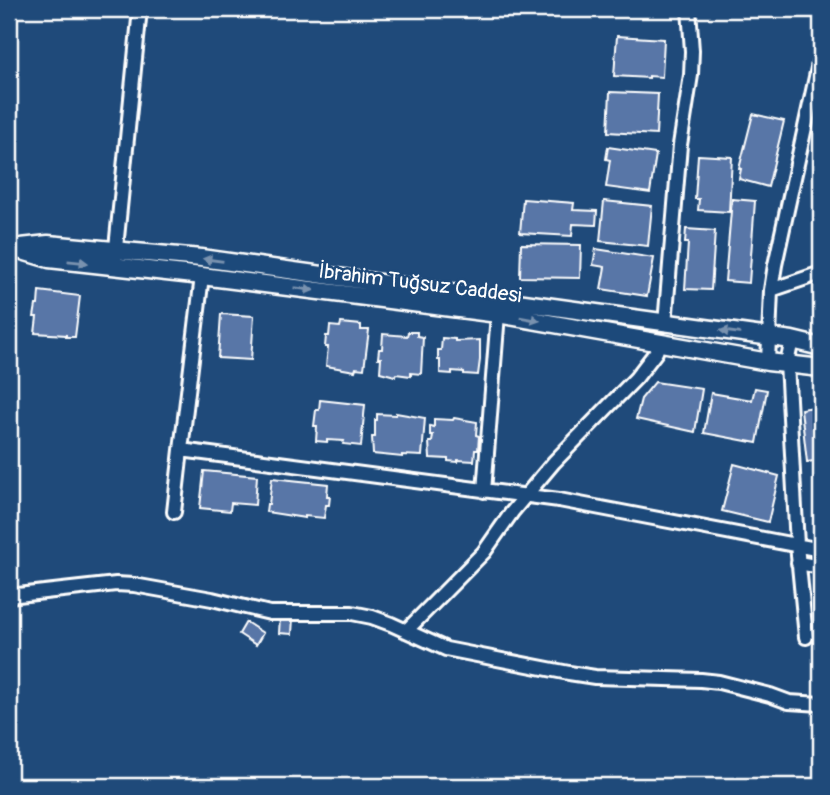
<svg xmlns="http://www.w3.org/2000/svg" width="830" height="795" viewBox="0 0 830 795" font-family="Pangolin,sans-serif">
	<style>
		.building { fill: #5976a7; stroke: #fff; stroke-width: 2 }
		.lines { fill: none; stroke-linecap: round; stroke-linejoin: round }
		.minor-casing { stroke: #fff; stroke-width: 18 }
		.tertiary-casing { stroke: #fff; stroke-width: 21 }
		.minor { stroke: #1f4a7a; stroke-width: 12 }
		.tertiary { stroke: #1f4a7a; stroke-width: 16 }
		.oneway { fill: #7992af }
		.labels { text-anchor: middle; stroke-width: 5; stroke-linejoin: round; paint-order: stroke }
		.street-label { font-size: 21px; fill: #fff; stroke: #1f4a7a }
	</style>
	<rect width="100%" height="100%" fill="#1f4a7a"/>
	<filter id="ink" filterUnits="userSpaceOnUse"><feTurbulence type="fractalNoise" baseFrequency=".0143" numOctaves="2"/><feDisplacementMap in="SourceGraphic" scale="14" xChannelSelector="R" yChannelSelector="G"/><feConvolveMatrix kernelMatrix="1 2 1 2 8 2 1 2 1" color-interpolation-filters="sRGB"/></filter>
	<g filter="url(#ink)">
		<path class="building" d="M617,36L664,39L662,77L649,76V78L614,76Z
			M610,92L658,94L656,135L608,132Z
			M753,114L784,121L768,187L739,179L741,169H739Z
			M608,147L656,154L650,193L606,187L610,160L606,159Z
			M698,155L732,157L729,212L698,210L699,199H695Z
			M523,199L574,203L573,210L597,211L596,225L573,224L572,236L520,233Z
			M732,199L755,201L749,283L725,281Z
			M604,201L652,206L648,246L600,241Z
			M686,229L715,231L711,290L685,289L688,243H685Z
			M521,244L581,245L580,278L520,277Z
			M596,249L654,258L647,296L601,289L605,267L593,265Z
			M39,291L80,296L75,337H66V335L35,333L37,317H34L36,305H38Z
			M221,314L254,316L251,360L218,358Z
			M341,323L361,325V330H369L364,369L356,368L355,371L326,366L328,347H325L326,336H329L330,326L340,327Z
			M408,332H417V336L423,337L421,374L411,373V376L396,374L395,376L380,372L381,358H378L379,349H382L383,334L407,336Z
			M442,338L455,339V341L480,340V360L478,375L464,374V372L452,371V374L440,373V360H438V350H441Z
			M655,382L702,389L695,432L636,419L641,399Z
			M755,388L767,390L757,443L704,433L711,393L752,400Z
			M320,400L365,405L361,446L343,444L344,441L327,440V442L316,441L317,426H314L316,410H319Z
			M821,406V460L807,462L801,409Z
			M396,413L425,418L422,456L402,455V457L373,454L372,437H375V420H377V414L396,415Z
			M454,418L477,422L476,435L479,436L478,450H475L474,461L458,460V462L448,461V459L430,458L429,442H432L433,435H430V426L434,427V419L453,420Z
			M734,464L779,476L768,522L722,511Z
			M204,471L257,476L255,505L231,503L230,511L200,508Z
			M272,478L328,484L327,496H330L329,505H326L324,518L305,516V518L266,512L267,504H269Z
			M280,617L293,618L292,634L279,633Z
			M246,622L263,633L256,645L239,634Z"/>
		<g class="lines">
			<defs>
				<path id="minor" d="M115,258L140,9
					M202,276L181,450L559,500L821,550
					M771,290L821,273
					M665,324L680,145L691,75L692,51L689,9
					M792,340L787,363L797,545L806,637
					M768,362L771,290L775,265L821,54
					M484,491L498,314
					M174,512L181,450
					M798,563L821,567
					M9,596L116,584L134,585L212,599L270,613H352L372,617L391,624L446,649L569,673L595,677L701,680L719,682L770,695L789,702L821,704
					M406,631L484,552L512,512L554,462L636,378L656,352L660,341"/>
				<path id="tertiary" d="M21,247L48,244L201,258L792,340L821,347
					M12,248L49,259L202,276L498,314L768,362L821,368"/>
			</defs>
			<use href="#minor" class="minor-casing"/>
			<use href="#tertiary" class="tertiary-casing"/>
			<use href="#minor" class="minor"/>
			<use href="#tertiary" class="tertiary"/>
		</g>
		<defs><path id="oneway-solid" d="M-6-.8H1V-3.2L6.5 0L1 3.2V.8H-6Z" transform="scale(1.75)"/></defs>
		<g class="oneway">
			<use href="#oneway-solid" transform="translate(213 260) rotate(-172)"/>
			<use href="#oneway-solid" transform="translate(78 262) rotate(6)"/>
			<use href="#oneway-solid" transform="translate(304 289) rotate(8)"/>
			<use href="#oneway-solid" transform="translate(530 319) rotate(10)"/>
			<use href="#oneway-solid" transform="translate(730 332) rotate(-172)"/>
		</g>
	</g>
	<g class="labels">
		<g class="street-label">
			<text transform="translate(420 283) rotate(7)" y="7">İbrahim Tuğsuz Caddesi</text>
		</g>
	</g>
	<rect width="830" height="795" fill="none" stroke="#1f4a7a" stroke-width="35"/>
	<rect x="18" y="18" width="795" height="760" fill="none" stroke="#fff" stroke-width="2.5" filter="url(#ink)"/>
</svg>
